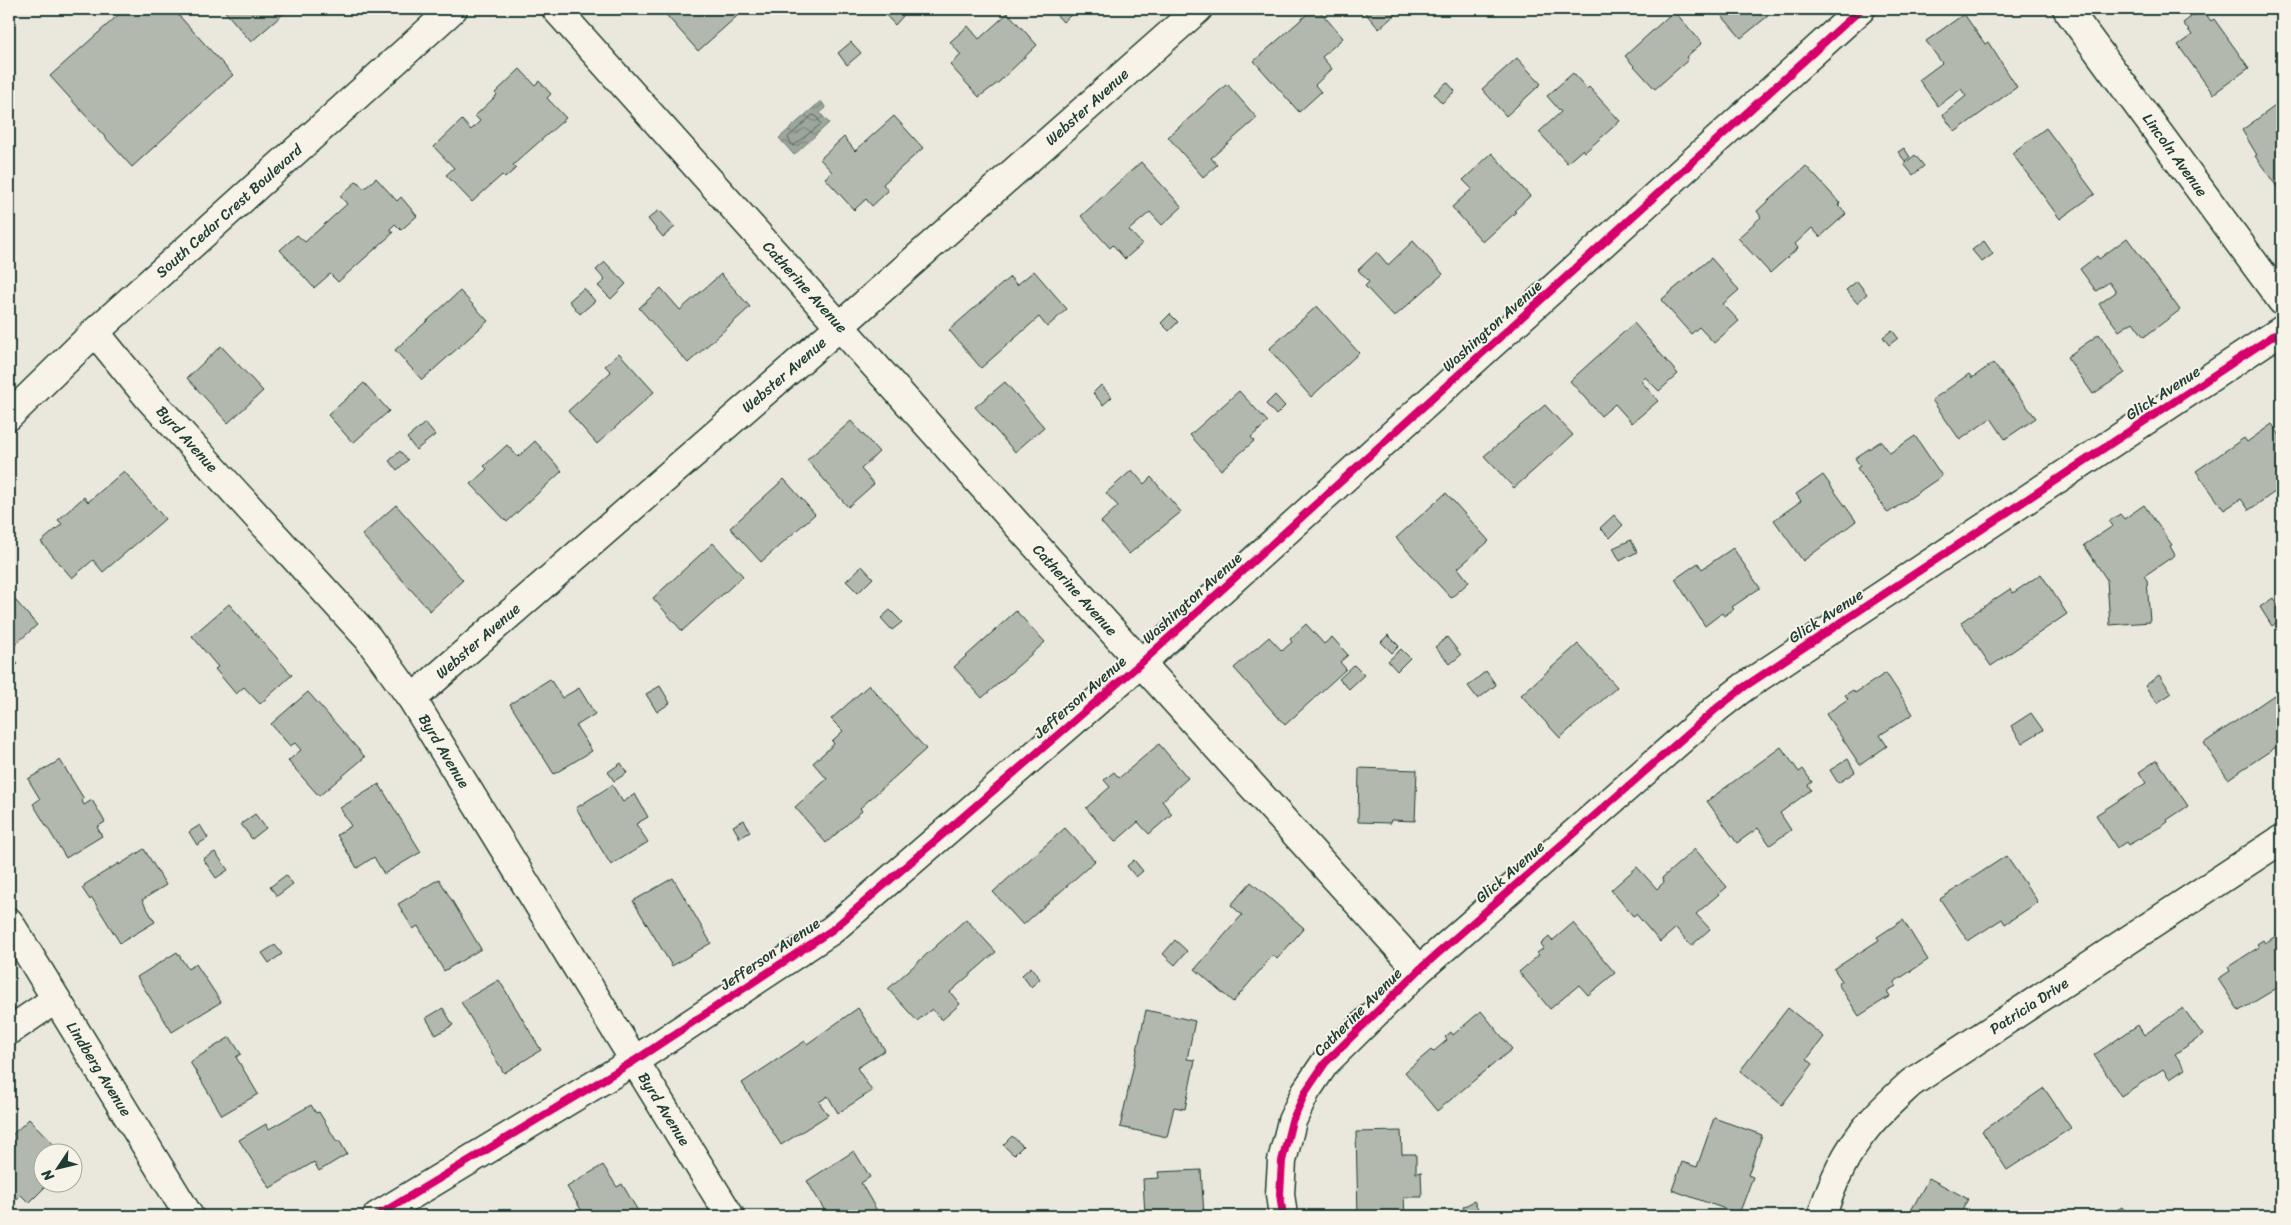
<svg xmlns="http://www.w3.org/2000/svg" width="2291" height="1225" viewBox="0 0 2291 1225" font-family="Sriracha,sans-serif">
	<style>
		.water { fill: url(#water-waves); stroke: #6a7c72 }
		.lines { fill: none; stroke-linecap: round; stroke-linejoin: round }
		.shore { stroke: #51675e; stroke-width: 1 }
		.building { fill: #b2b8ae; stroke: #1f3d34 }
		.minor-casing { stroke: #1f3d34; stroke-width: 31 }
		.tertiary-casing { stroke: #1f3d34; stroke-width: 31 }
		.primary-casing { stroke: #1f3d34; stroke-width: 31 }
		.minor { stroke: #f7f3e8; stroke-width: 28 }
		.tertiary { stroke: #f7f3e8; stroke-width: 28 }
		.primary { stroke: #f7f3e8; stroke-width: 28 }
		.cycleway-casing { stroke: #f7f3e8; stroke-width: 11 }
		.cycleway { stroke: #d6006c; stroke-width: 8 }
		.labels { text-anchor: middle; stroke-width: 4; stroke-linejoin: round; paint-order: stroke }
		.street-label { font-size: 15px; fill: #1f3d34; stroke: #f7f3e8 }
	</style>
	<defs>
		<pattern id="water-waves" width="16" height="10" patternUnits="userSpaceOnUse" patternTransform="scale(1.25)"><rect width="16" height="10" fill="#9ca69c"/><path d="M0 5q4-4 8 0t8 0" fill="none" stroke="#7f8880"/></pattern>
	</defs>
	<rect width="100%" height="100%" fill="#eae8dd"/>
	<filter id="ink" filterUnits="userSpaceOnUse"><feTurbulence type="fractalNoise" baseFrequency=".02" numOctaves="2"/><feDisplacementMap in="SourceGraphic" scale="10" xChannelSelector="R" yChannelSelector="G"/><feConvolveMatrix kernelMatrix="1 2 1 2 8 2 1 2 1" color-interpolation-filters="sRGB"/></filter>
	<g filter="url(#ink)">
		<path class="water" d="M821,101L826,108L820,113L829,123L794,155L779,138Z"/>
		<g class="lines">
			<path class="shore" d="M813,115L816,116L821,124L793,146L788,138Z"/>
		</g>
		<path class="building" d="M125,9H173L233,75L132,167L50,76Z
			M223,9H289L251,42Z
			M661,9H745L698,51Z
			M885,9H896L903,16L895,25L882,11Z
			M1051,9H1078L1063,22Z
			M1313,9H1318L1343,38L1322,57L1332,69L1315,85L1321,92L1299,112L1254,61Z
			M1362,9H1398L1399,11L1379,29Z
			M1716,9H1763L1769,15L1741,38Z
			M2202,9L2211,21L2214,19L2249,68L2213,94L2178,45L2192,35L2183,23Z
			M1674,11L1702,43L1686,57L1688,60L1655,89L1625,56Z
			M1008,13L1037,45L999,82L979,97L950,65L961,55L950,42L968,26L979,39Z
			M1964,14L1985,44L1988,42L2017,87L1955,132L1943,115L1966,96L1961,89L1938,106L1919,80L1942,63L1926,41Z
			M851,42L861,53L847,65L838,53Z
			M1517,58L1541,84L1506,116L1482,89Z
			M520,69L535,85L539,81L551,94L547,98L566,118L513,165L516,168L505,178L502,175L472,202L446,175L454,168L434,147L462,120L471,130L480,121L475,116L497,95L495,93Z
			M1573,73L1587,89L1589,87L1620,121L1585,152L1583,149L1567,163L1539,132L1561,112L1547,96Z
			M1447,82L1455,91L1442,103L1434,94Z
			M1227,84L1257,118L1211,158L1217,165L1203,177L1168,137Z
			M2282,101V194L2255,156L2257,155L2242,130Z
			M894,116L923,148L883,184L888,191L872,206L866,199L854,210L825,178L832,172L820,159L844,137L855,151Z
			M2046,128L2095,194L2060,219L2012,153Z
			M1904,148L1910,157L1905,161L1898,152Z
			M1492,153L1530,196L1514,211L1516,212L1483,242L1452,207L1472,189L1463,180Z
			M1915,155L1924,166L1913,175L1904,164Z
			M1141,162L1182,207L1162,225L1150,212L1129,230L1142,244L1125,259L1113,245L1110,248L1081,216Z
			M1806,166L1840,203L1838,205L1846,214L1820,237L1812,228L1795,244L1798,248L1770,273L1738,238L1761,217L1757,211Z
			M376,178L397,201L401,197L417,216L401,230L395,224L390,229L393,233L338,282L330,274L314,288L280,250L297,235L305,242L347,204L340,196L357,181L364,189Z
			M659,210L675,227L663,237L648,219Z
			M2127,238L2180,310L2144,337L2133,322L2119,331L2099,304L2116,292L2109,282L2096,291L2080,269L2097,256L2099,259Z
			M1413,241L1443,274L1394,317L1365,286L1369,282L1358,270L1377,252L1388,265Z
			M1984,241L1993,254L1982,262L1972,250Z
			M1711,258L1739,290L1723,304L1739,321L1714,343L1699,327L1691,334L1661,300Z
			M605,262L626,284L611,299L598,286L605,280L596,270Z
			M1034,271L1067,309L1047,327L1039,317L981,368L949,330L1010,277L1017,285Z
			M721,274L750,307L688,363L639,308L661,288L680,310Z
			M1857,281L1867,294L1857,303L1846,290Z
			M584,288L595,301L580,314L569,301Z
			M460,291L488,321L422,380L395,350Z
			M1317,306L1359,353L1311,397L1269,349Z
			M1170,314L1178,322L1169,331L1161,323Z
			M1634,323L1678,374L1659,391L1645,377L1641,381L1658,401L1632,423L1615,404L1601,416L1570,381Z
			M1892,330L1898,338L1889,345L1883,337Z
			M2099,334L2125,373L2093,394L2067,357Z
			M221,346L263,391L228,423L187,378Z
			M619,353L654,392L597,444L568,411L611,372L605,366Z
			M1993,363L2036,418L2005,439L1991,418L1960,440L1932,400L1969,374L1972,378Z
			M1005,382L1044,427L1015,452L975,407Z
			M364,383L389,411L353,443L328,415Z
			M1101,385L1112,397L1103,405L1093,393Z
			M1239,391L1268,422L1251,437L1254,441L1221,470L1190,435Z
			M1275,395L1285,406L1276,415L1266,404Z
			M1545,405L1573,435L1514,488L1484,456Z
			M851,421L879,452L861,469L874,484L848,507L807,460Z
			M425,423L435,435L416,450L407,438Z
			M2272,424L2282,438V487L2249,510L2241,499L2224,510L2196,471L2244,438L2247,442Z
			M1915,436L1942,476L1888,513L1857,468L1860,466L1855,458L1881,441L1890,453Z
			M535,441L562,471L507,522L471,484L487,469L484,466L507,445L518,457Z
			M400,451L408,460L397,470L389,461Z
			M1132,470L1144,484L1151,477L1181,512L1129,554L1101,522L1118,506L1106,493Z
			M124,471L165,519L103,572L93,560L72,578L41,542L62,524L58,520L84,497L88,502Z
			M1823,475L1856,521L1803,561L1774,520L1801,501L1796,494Z
			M784,479L815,514L761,562L730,528Z
			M1446,493L1489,541L1458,568L1469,582L1451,598L1396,538Z
			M396,505L463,580L430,611L362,535Z
			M2144,505L2172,545L2170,546L2175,555L2144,576L2147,580L2150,622L2110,625L2107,580L2084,545L2113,526L2109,521L2120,514L2124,519Z
			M1614,515L1623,525L1610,538L1600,528Z
			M1631,540L1637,552L1620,561L1613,548Z
			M713,543L743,576L682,631L653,598Z
			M1733,548L1760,588L1732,607L1734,609L1724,616L1722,613L1705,626L1675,579L1698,563L1702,569Z
			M862,566L873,578L858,593L846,581Z
			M2041,574L2067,614L1991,666L1961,622L2010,589L2013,593Z
			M9,593L37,625L9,650Z
			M2273,598L2282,612V619L2272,626L2260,607Z
			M229,604L292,675L260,704L244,687L236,694L215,669L218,667L192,636Z
			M890,610L902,622L892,630L881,618Z
			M1016,611L1045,642L982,698L954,667Z
			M1306,624L1324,644L1332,637L1348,655L1340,662L1346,669L1285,725L1234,668L1269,637L1282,651L1292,642L1290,639Z
			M1388,635L1399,646L1392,653L1381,642Z
			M1447,637L1461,655L1450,664L1435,647Z
			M1578,644L1617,687L1560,738L1521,695Z
			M1401,649L1410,658L1397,671L1388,661Z
			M9,654L18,664L9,672Z
			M1354,665L1364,675L1349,689L1339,679Z
			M1486,671L1496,685L1478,699L1468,686Z
			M1886,673L1913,714L1880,735L1887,746L1860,765L1826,714L1848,699L1845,695L1853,690L1855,693Z
			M2159,675L2172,693L2157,703L2145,686Z
			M550,679L562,698L579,688L595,714L576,726L592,751L554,774L510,704Z
			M869,685L926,749L860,808L862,811L826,843L795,807L827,779L813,763L834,744L832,741L843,731L831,719Z
			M660,686L670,703L657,712L646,694Z
			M308,692L365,757L319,796L288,761L301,750L295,743L290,746L271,724Z
			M2274,695L2282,707V743L2228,779L2204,743Z
			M2031,713L2043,730L2022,743L2011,726Z
			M1159,744L1188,778L1162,801L1172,814L1149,834L1138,822L1115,842L1086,808L1110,787L1104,780L1114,772L1119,778Z
			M1781,747L1799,772L1803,769L1812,782L1808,785L1811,790L1780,813L1791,830L1770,845L1758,828L1737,843L1707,801Z
			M1848,759L1855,772L1838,783L1830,770Z
			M60,760L84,799L82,801L84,805L92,800L105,822L97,827L102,836L66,858L33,804L40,799L28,779Z
			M2157,760L2188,806L2167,820L2168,822L2162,826L2128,845L2126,842L2117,848L2096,815L2146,783L2139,772Z
			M621,763L627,773L614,781L608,772Z
			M1359,768L1417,770L1415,821L1391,820L1390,823L1358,822Z
			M379,784L421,852L384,874L374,857L357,868L337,835L351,826L340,808Z
			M612,785L623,802L635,794L648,817L636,824L648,842L611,865L576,808Z
			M255,814L266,828L252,839L241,824Z
			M744,820L750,832L740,838L733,826Z
			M200,825L208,838L197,845L189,832Z
			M1065,828L1095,861L1023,925L993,892Z
			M144,849L166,885L142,900L155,922L120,943L92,898L90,900L82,888L85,886L84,885L119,863V865Z
			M1695,849L1727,887L1696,914L1710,929L1691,946L1676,928L1660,942L1636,914L1633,916L1611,890L1637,867L1657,889L1664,882L1662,878Z
			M215,852L228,870L216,878L203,859Z
			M2006,856L2038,902L2005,924L2002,919L1968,941L1940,899Z
			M1134,860L1143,871L1136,877L1127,866Z
			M286,875L293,884L277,896L270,887Z
			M673,878L711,943L672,966L633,901Z
			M439,879L481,949L444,971L418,926L413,929L398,904Z
			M1251,882L1304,928L1277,959L1273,955L1233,1002L1195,969L1242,915L1231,905Z
			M966,919L996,952L950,992L960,1004L942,1020L932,1009L917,1021L888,989Z
			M1903,920L1928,960L1894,982L1896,986L1887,991L1890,996L1859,1016L1838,984L1842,981L1834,969L1879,940L1877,937Z
			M1573,923L1615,973L1588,995L1579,985L1550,1009L1519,972L1539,955L1537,953L1544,948L1541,944L1549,937L1552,941Z
			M2282,932V985L2239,1011L2218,979L2230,971L2228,967L2259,947L2257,944L2263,940L2265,943Z
			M1175,940L1187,951L1175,965L1163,954Z
			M275,945L282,954L269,963L262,953Z
			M177,952L188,969L196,964L221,1002L172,1032L137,977Z
			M1031,967L1040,979L1031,987L1022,975Z
			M499,980L541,1050L504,1073L461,1002Z
			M443,1008L453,1025L436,1035L426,1018Z
			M858,1008L885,1050L857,1068L872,1091L838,1113L828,1096L819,1102L828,1115L781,1145L742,1083L805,1041L807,1044Z
			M1788,1008L1824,1037L1807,1059L1813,1064L1782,1105L1740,1071Z
			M2183,1008L2203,1035L2175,1054L2185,1069L2170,1079L2163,1069L2121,1096L2094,1055L2138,1025L2144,1035Z
			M1146,1010L1195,1021L1187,1059L1195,1060L1185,1109L1174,1107L1167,1137L1120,1127Z
			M1481,1011L1512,1049L1437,1111L1405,1072L1431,1050L1433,1052L1447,1040L1445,1037L1451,1032L1453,1035Z
			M230,1037L241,1054L236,1057L258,1094L222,1115L190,1062Z
			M2044,1088L2071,1128L2007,1170L1982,1131Z
			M311,1105L316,1113L319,1112L337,1142L339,1140L347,1154L319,1171L314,1162L270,1188L239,1140L266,1124L269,1129Z
			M1714,1118L1762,1135L1748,1175L1753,1177L1739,1214L1672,1190L1682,1162L1697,1167Z
			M29,1119L61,1152H42V1182H50L29,1203L21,1195L9,1207V1138Z
			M1401,1131L1402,1154H1416V1173L1421,1172L1422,1197H1404L1405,1216H1358L1356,1132Z
			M1012,1136L1023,1146L1014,1155L1003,1145Z
			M854,1151L870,1177L861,1183L880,1216H828L807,1181Z
			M603,1165L617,1187L622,1184L641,1216H585L567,1187Z
			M1201,1170L1204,1215L1207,1216H1145L1143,1179L1159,1178L1158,1172Z
			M1929,1178L1968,1199L1959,1216H1908Z
			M1474,1201L1480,1212L1467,1216L1463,1207Z
			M2122,1207L2129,1216H2111L2110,1214Z"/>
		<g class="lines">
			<defs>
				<path id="minor" d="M556,9L1141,663L1419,970
					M95,332L148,397L368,638L412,699L730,1216
					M412,699L840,326L1198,9
					M9,922L189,1216
					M9,1031L56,999
					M377,1216L634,1061L832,930L1141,663L1861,9
					M1283,1216L1280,1194L1282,1161L1292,1121L1306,1091L1325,1063L1419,970L1717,708L1744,687L2282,330
					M1822,1216C1831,1185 1846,1152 1867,1127C1880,1111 1896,1097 1911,1083L2282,839"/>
				<path id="tertiary" d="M2067,9L2282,301"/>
				<path id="primary" d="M9,416L95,332L453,9"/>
			</defs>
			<use href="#minor" class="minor-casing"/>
			<use href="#tertiary" class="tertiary-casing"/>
			<use href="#primary" class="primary-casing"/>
			<use href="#minor" class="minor"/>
			<use href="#tertiary" class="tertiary"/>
			<use href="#primary" class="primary"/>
			<defs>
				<path id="cycleway" d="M377,1216L634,1061L832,930L1141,663L1861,9
					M1283,1216L1280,1194L1282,1161L1292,1121L1306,1091L1325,1063L1419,970L1717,708L1744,687L2282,330"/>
			</defs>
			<use href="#cycleway" class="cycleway-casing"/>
			<use href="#cycleway" class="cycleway"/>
		</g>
	</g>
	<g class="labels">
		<g class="street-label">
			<text transform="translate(1087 107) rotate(-42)" y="5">Webster Avenue</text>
			<text transform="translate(2175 155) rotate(54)" y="5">Lincoln Avenue</text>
			<text transform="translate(229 211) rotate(-42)" y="5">South Cedar Crest Boulevard</text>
			<text transform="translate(805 287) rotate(48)" y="5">Catherine Avenue</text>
			<text transform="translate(1492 326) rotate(-42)" y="5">Washington Avenue</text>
			<text transform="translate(784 375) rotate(-41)" y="5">Webster Avenue</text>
			<text transform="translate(2163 393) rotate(-33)" y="5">Glick Avenue</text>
			<text transform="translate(187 439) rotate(48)" y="5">Byrd Avenue</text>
			<text transform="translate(1075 590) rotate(48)" y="5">Catherine Avenue</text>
			<text transform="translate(1192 598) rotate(-42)" y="5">Washington Avenue</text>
			<text transform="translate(1826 616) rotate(-33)" y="5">Glick Avenue</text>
			<text transform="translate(478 641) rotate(-41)" y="5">Webster Avenue</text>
			<text transform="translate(1080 697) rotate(-41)" y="5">Jefferson Avenue</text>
			<text transform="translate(444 751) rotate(59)" y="5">Byrd Avenue</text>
			<text transform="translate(1510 872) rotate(-41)" y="5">Glick Avenue</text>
			<text transform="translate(770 954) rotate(-34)" y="5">Jefferson Avenue</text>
			<text transform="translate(2029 1006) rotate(-33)" y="5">Patricia Drive</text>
			<text transform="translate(1358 1012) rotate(-45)" y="5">Catherine Avenue</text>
			<text transform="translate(99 1069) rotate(58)" y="5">Lindberg Avenue</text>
			<text transform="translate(664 1109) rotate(58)" y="5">Byrd Avenue</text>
		</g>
	</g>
	<rect width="2291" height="1225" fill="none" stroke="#f7f3e8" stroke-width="30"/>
	<rect x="15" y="15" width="2261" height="1195" fill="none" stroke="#1f3d34" stroke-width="2" filter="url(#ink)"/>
	<g transform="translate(58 1168) rotate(235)"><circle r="24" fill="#f7f3e8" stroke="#a1aaa0"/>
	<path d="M0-4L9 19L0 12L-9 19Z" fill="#1f3d34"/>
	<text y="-8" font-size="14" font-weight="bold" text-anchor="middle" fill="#1f3d34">N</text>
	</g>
</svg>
